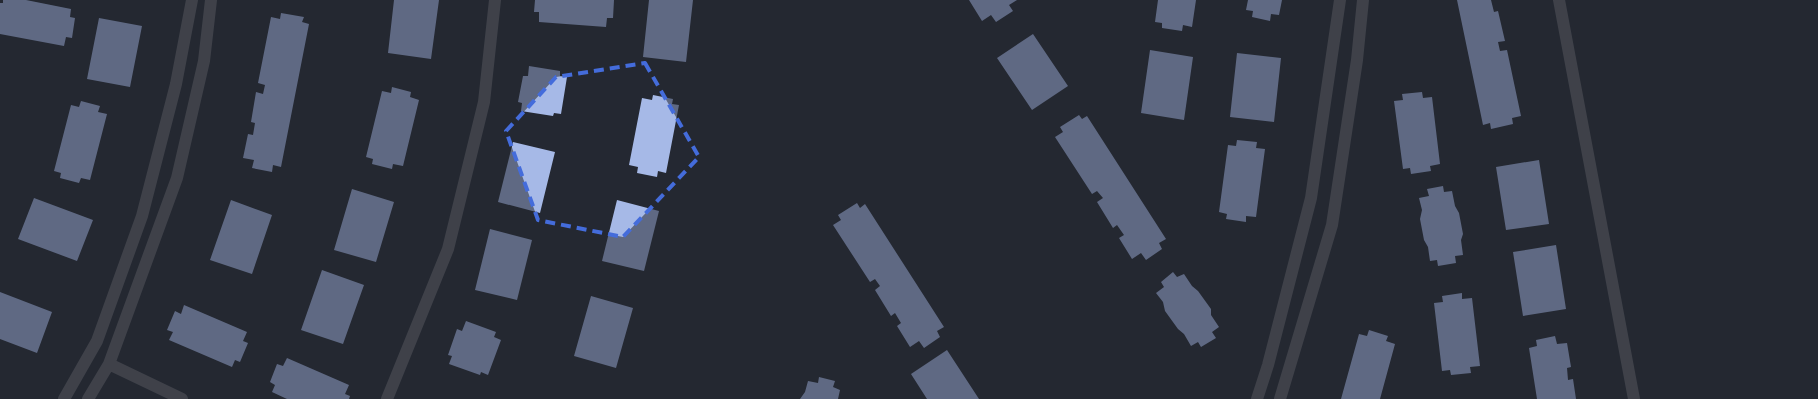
<svg xmlns="http://www.w3.org/2000/svg" width="1818" height="399" viewBox="0 0 1818 399" font-family="'DejaVu Sans',sans-serif">
	<style>
		.building { fill: #a6b9e7 }
		.lines { fill: none; stroke-linecap: round; stroke-linejoin: round }
		.minor { stroke: #5f6167; stroke-width: 12 }
		.marked { fill: none; stroke: #446cdb; stroke-width: 4; stroke-dasharray: 10 6; stroke-linejoin: round }
	</style>
	<rect width="100%" height="100%" fill="#242832"/>
	<path class="building" d="M3,0H26L71,9L70,17L75,18L72,38L66,37L64,46L0,34V3H3Z
		M394,0H439L431,59L388,53Z
		M535,0H614L613,18H607L606,27L539,22V12H534Z
		M649,0H693L686,62L643,57Z
		M969,0H1017L1009,5L1013,11L996,22L991,15L982,21Z
		M1158,0H1196L1192,27L1183,25L1182,31L1162,28V23L1155,22Z
		M1248,0H1282L1279,15L1271,14L1270,21L1252,17L1253,11L1246,10Z
		M1457,0H1491L1494,12L1498,11L1505,41L1498,42L1500,51L1507,50L1521,116L1512,118L1513,124L1491,129L1490,123L1483,125Z
		M281,13L304,17L302,22L309,24L281,167L273,165L272,172L252,168L254,160L243,158L248,134L253,135L255,123L251,122L256,92L263,94L265,85L258,83L271,17L280,19Z
		M99,18L142,26L130,87L87,79Z
		M1033,34L1068,86L1032,110L997,58Z
		M1150,50L1193,57L1184,120L1141,113Z
		M1237,53L1281,58L1274,122L1230,117Z
		M529,66L560,71V76L567,77L561,114L554,113L553,116L521,111L522,103L518,102L523,76H528Z
		M392,87L411,92L410,97L419,100L403,166L393,164L392,169L372,164L373,159L366,157L382,91L391,93Z
		M1422,92L1423,98L1432,97L1440,164L1430,166L1431,171L1411,174L1410,168L1403,169L1394,101L1403,100L1402,94Z
		M653,95L673,99L672,104L679,105L666,173L658,171L657,177L637,173L638,167L629,165L642,98L652,100Z
		M81,101L100,106L98,112L107,114L90,180L81,178L79,183L60,178L61,173L54,171L71,105L79,107Z
		M1079,115L1082,119L1087,116L1166,239L1159,243L1162,249L1146,260L1141,253L1132,259L1119,238L1124,235L1117,225L1113,228L1097,202L1103,198L1097,191L1092,194L1055,137L1063,132L1060,127Z
		M1237,140L1257,142L1256,148L1265,149L1256,217L1246,216V222L1226,219L1227,214L1219,212L1228,145L1236,146Z
		M513,142L555,152L540,213L498,202Z
		M1539,160L1549,224L1506,230L1496,167Z
		M1443,186L1444,192L1452,191L1455,206L1459,213L1463,234L1461,240L1463,255L1455,256L1456,263L1438,266L1437,260L1430,261L1428,247L1424,240L1420,219L1422,210L1419,198L1429,196L1427,189Z
		M352,189L394,202L376,262L334,250Z
		M34,198L93,220L77,261L18,239Z
		M231,200L272,215L252,274L210,260Z
		M617,200L659,211L644,271L602,261Z
		M857,203L860,208L865,204L944,327L937,331L940,337L924,348L919,341L910,347L897,326L901,323L895,313L891,316L875,290L880,286L875,279L870,282L833,225L841,220L838,215Z
		M490,229L532,240L517,300L475,290Z
		M1556,245L1566,309L1523,316L1513,252Z
		M322,270L364,285L343,344L301,330Z
		M1173,272L1177,277L1184,274L1192,286L1198,291L1211,309V315L1219,327L1212,332L1216,338L1201,347L1198,342L1191,346L1184,334L1178,329L1165,311L1163,302L1156,293L1164,287L1161,282Z
		M0,292L52,312L37,353L0,339Z
		M1462,293V299L1472,298L1480,366L1470,367L1471,373L1451,375L1450,370L1442,371L1434,303L1443,302L1442,296Z
		M591,296L633,308L616,368L574,356Z
		M184,305L247,332L243,341L248,343L240,362L235,360L232,367L169,340L173,332L167,330L175,311L181,314Z
		M466,321L496,332L494,337L501,340L488,375L481,372L480,375L449,364L452,356L448,355L457,329L462,331Z
		M1369,330L1388,336L1386,341L1395,344L1380,399H1341L1359,334L1367,336Z
		M1555,336L1557,344L1567,343L1571,367L1567,368L1568,380L1573,379L1576,399H1537L1529,348L1537,346L1536,340Z
		M947,350L979,399H927L911,374Z
		M287,358L349,385L345,394L350,396L349,399H287L272,392L275,385L270,382L277,364L283,366Z
		M819,377L835,381L833,387L840,390L838,399H800L805,392L808,381L818,383Z"/>
	<g class="lines">
		<path class="minor" d="M1559,0L1634,399
			M109,364L182,399
			M64,399L97,341L142,216L176,84L192,0
			M88,399L109,364L177,178L204,61L211,0
			M387,399L448,249L484,102L495,0
			M1257,399L1268,365L1311,198L1340,0
			M1280,399L1332,225L1357,60L1363,0"/>
	</g>
	<path d="M0 0H1818V399H0ZM645,63L699,157L623,237L538,220L506,131L556,77Z" fill="#242832" fill-opacity=".55" fill-rule="evenodd"/>
	<path class="marked" d="M645,63L699,157L623,237L538,220L506,131L556,77Z"/>
</svg>
